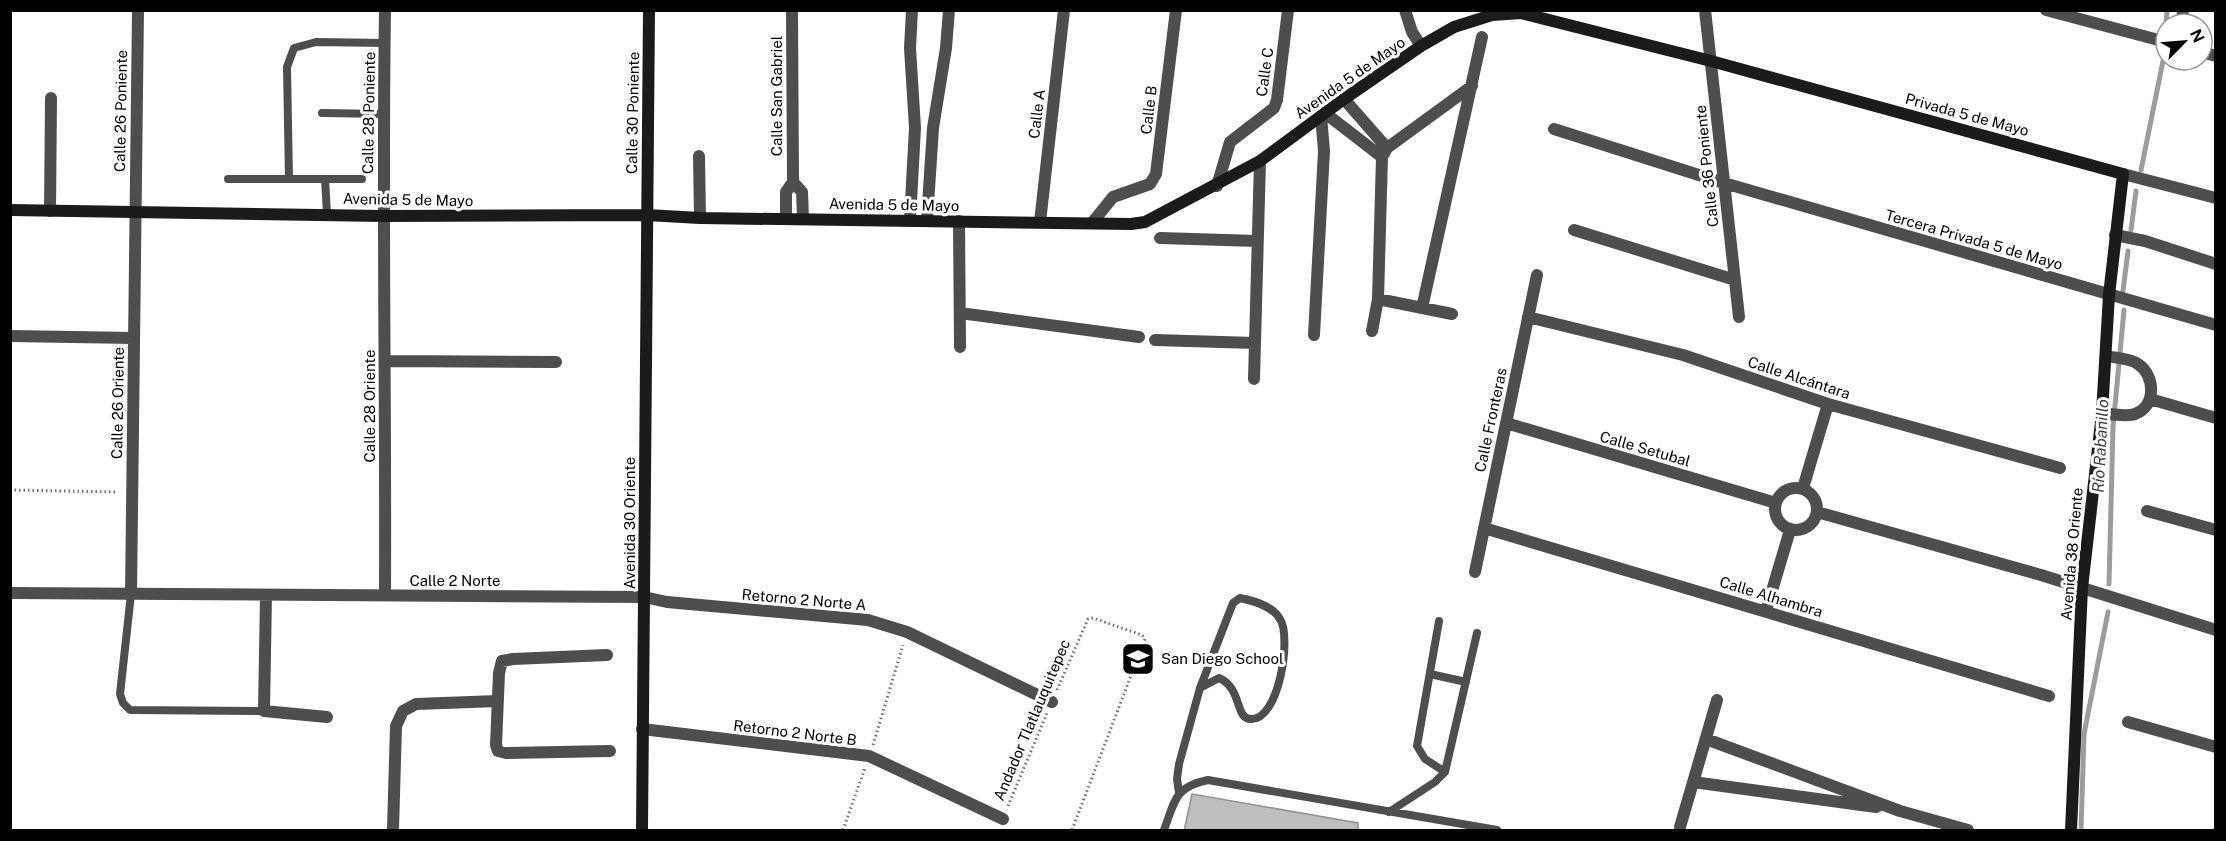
<svg xmlns="http://www.w3.org/2000/svg" width="2226" height="841" viewBox="0 0 2226 841" font-family="'Public Sans',sans-serif">
	<style>
		.lines { fill: none; stroke-linecap: round; stroke-linejoin: round }
		.stream { stroke: #9c9c9c; stroke-width: 5 }
		.building { fill: #bebebe; stroke: #929292; stroke-width: 1.5 }
		.path { stroke: #707070; stroke-width: 3; stroke-dasharray: 1.5 3; stroke-linecap: butt }
		.lane { stroke: #4e4e4e; stroke-width: 8 }
		.street { stroke: #4e4e4e; stroke-width: 12 }
		.secondary { stroke: #1b1b1b; stroke-width: 12 }
		.labels { text-anchor: middle; stroke-width: 6; stroke-linejoin: round; paint-order: stroke }
		.street-label { font-size: 15px; fill: #000; stroke: #fff }
		.poi-label { font-size: 15px; fill: #000; stroke: #fff; text-anchor: start }
		.water-label { font-size: 16px; font-style: italic; fill: #3d3d3d; stroke: #fff }
	</style>
	<rect width="100%" height="100%" fill="#fff"/>
	<g class="lines">
		<path class="stream" d="M2165,38L2167,10
			M2141,170L2163,61
			M2131,230L2136,191
			M2123,291L2128,251
			M2109,584L2113,427L2124,310
			M2081,830L2084,734L2108,612"/>
	</g>
	<path class="building" d="M1192,794L1358,823V831H1184Z"/>
	<g class="lines">
		<path class="path" d="M10,490L118,492
			M1057,690L1088,619L1093,618L1142,635L1145,639L1072,830
			M873,745L903,645
			M1008,806L1047,713
			M843,830L865,768"/>
		<path class="lane" d="M322,113L384,114
			M228,179H325L327,214
			M289,179L287,67L294,48L316,42L385,43
			M325,179H362
			M131,594L120,694L123,703L130,710L264,711
			M1439,621L1417,746L1425,759L1445,772
			M1430,674L1466,682
			M1179,793L1177,779L1179,764L1200,688L1233,603L1240,598C1254,601 1273,606 1280,619C1292,637 1279,722 1250,719C1235,718 1242,688 1219,678L1200,688
			M1389,812L1435,782L1445,772L1477,633
			M1164,830C1175,801 1174,787 1208,780L1497,830"/>
		<path class="street" d="M385,10C382,205 386,400 385,595
			M1405,10L1412,32L1421,46
			M1705,10L1739,317
			M2046,10L2166,42
			M2182,24L2183,10
			M2202,52L2216,56
			M1344,99L1387,148
			M1325,113L1382,157
			M1554,129L1724,183L2216,325
			M699,156L700,218
			M2123,174L2216,198
			M793,182L802,192L803,218
			M1217,186L1230,142L1274,108L1277,100L1288,10
			M50,211L51,98
			M786,218V192L793,182L792,10
			M910,220L915,128L910,48L912,10
			M927,220L933,128L946,48L949,10
			M959,221L960,347
			M1040,222L1064,10
			M1092,223L1113,197L1150,184L1156,174L1176,10
			M1574,230L1735,280
			M2115,235L2145,241L2216,264
			M1160,238L1257,241
			M1378,299L1452,314
			M1422,308L1482,37
			M960,313L1139,337
			M1528,317L1683,355L1828,404L2060,468
			M1372,331L1378,299L1382,157L1387,148L1472,86
			M1314,335L1324,151L1321,116
			M10,336L134,338
			M1155,340L1255,343
			M386,361L556,362
			M1254,379L1260,161
			M2150,399L2216,418
			M2102,413C2111,414 2126,417 2135,414C2157,406 2155,375 2138,364C2130,358 2115,358 2106,356
			M1506,423L1776,503
			M1775 509a21 21 0 1 1 42 0a21 21 0 1 1-42 0Z
			M1803,488L1828,404
			M2147,511L2216,530
			M1817,512L2041,575L2216,630
			M1484,528L2049,696
			M1475,572L1537,275
			M10,593L644,597L667,602L868,620L907,632L1052,702
			M131,594L138,10
			M266,595L264,711L327,717
			M1766,611L1790,530
			M607,655L513,659L502,661L499,673L496,745L498,751L506,753L610,751
			M2128,722L2216,747
			M642,729L869,756L1003,819
			M1706,739L1900,811L1968,830
			M1693,782L1876,807
			M1680,827L1717,700
			M393,830L396,726L403,711L416,704L498,701"/>
		<path class="secondary" d="M10,210L383,216L647,215L700,218L1131,224L1145,222L1260,161L1344,99L1421,46L1454,27L1492,15L1521,13L1711,61L2123,174L2109,295L2102,413L2082,588L2071,830
			M642,830L649,10"/>
	</g>
	<defs>
		<symbol id="school-square" viewBox="-11 -11 22 22"><rect x="-9" y="-9" width="18" height="18" rx="4" fill="#000" stroke="#fff"/><path d="M0-5L7-2L0 1L-7-2ZM-4 1L0 2.5L4 1V4Q0 6-4 4Z" fill="#fff"/></symbol>
	</defs>
	<g fill-rule="evenodd">
		<use href="#school-square" x="1119" y="640" width="38" height="38"/>
	</g>
	<g class="labels">
		<g class="street-label">
			<text transform="translate(1265 72) rotate(-82)" y="5">Calle C</text>
			<text transform="translate(1350 78) rotate(-35)" y="5">Avenida 5 de Mayo</text>
			<text transform="translate(777 96) rotate(-90)" y="5">Calle San Gabriel</text>
			<text transform="translate(1149 110) rotate(-83)" y="5">Calle B</text>
			<text transform="translate(121 111) rotate(-89)" y="5">Calle 26 Poniente</text>
			<text transform="translate(369 113) rotate(-89)" y="5">Calle 28 Poniente</text>
			<text transform="translate(633 113) rotate(-89)" y="5">Calle 30 Poniente</text>
			<text transform="translate(1037 114) rotate(-83)" y="5">Calle A</text>
			<text transform="translate(1967 115) rotate(15)" y="5">Privada 5 de Mayo</text>
			<text transform="translate(1707 166) rotate(-96)" y="5">Calle 36 Poniente</text>
			<text transform="translate(408 200) rotate(1)" y="5">Avenida 5 de Mayo</text>
			<text transform="translate(894 205) rotate(1)" y="5">Avenida 5 de Mayo</text>
			<text transform="translate(1974 240) rotate(16)" y="5">Tercera Privada 5 de Mayo</text>
			<text transform="translate(1799 378) rotate(18)" y="5">Calle Alcántara</text>
			<text transform="translate(118 403) rotate(-89)" y="5">Calle 26 Oriente</text>
			<text transform="translate(370 406) rotate(-90)" y="5">Calle 28 Oriente</text>
			<text transform="translate(1491 420) rotate(-78)" y="5">Calle Fronteras</text>
			<text transform="translate(1645 449) rotate(16)" y="5">Calle Setubal</text>
			<text transform="translate(630 523) rotate(-90)" y="5">Avenida 30 Oriente</text>
			<text transform="translate(2072 554) rotate(-85)" y="5">Avenida 38 Oriente</text>
			<text x="455" y="586">Calle 2 Norte</text>
			<text transform="translate(1771 597) rotate(17)" y="5">Calle Alhambra</text>
			<text transform="translate(804 600) rotate(5)" y="5">Retorno 2 Norte A</text>
			<text transform="translate(1032 720) rotate(-67)" y="5">Andador Tlatlauquitepec</text>
			<text transform="translate(795 733) rotate(7)" y="5">Retorno 2 Norte B</text>
		</g>
		<g class="poi-label">
			<text x="1161" y="664">San Diego School</text>
		</g>
		<g class="water-label">
			<text transform="translate(2100 446) rotate(-87)" y="6">Río Rabanillo</text>
		</g>
	</g>
	<rect width="2226" height="841" fill="none" stroke="#000000" stroke-width="24"/>
	<g transform="translate(2184 42) rotate(65)"><circle r="28" fill="#ffffff" stroke="#999999" stroke-width="1.5"/>
	<path d="M0-4.5L10 22L0 15L-10 22Z" fill="#000000"/>
	<text y="-9" font-size="16" font-weight="bold" text-anchor="middle" fill="#000000">N</text>
	</g>
</svg>
